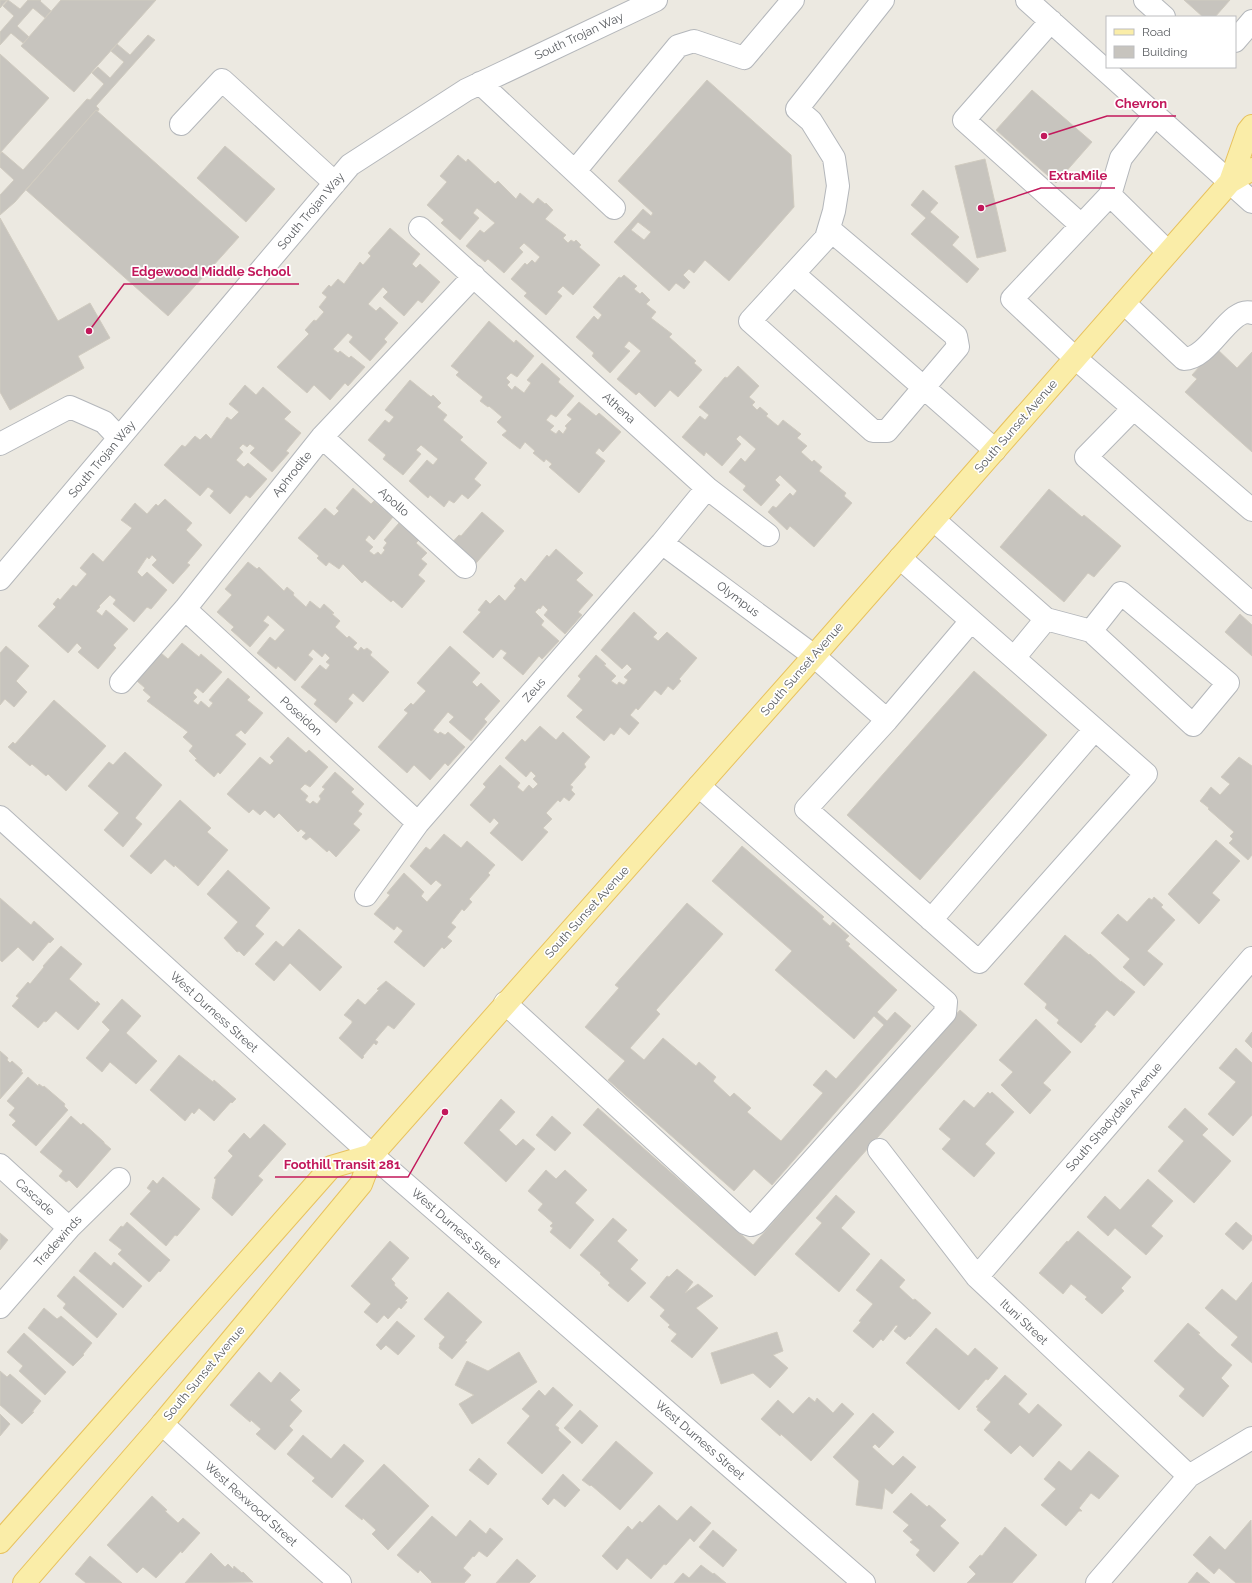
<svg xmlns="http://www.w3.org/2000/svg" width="1252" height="1583" viewBox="0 0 1252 1583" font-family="Raleway,sans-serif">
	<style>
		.building { fill: #c7c4be; stroke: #d0cbc0; fill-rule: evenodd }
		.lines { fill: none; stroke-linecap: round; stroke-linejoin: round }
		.minor-casing { stroke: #b4b7bb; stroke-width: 24 }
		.major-casing { stroke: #e8c25e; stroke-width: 24 }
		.minor { stroke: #fff; stroke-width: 22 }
		.major { stroke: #faeda8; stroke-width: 22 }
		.labels { text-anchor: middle; stroke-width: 3.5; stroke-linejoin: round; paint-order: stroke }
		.street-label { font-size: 12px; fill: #5a5d61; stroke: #fff }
		.leader { fill: none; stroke: #c2185b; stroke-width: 1.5 }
		.callout-dot { fill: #c2185b; stroke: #fff; stroke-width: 1.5 }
		.callout-label { font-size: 13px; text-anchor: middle; font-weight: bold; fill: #c2185b; stroke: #fff; stroke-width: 3.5; stroke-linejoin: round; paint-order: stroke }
	</style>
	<rect width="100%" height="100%" fill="#ece9e1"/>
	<path class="building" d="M0,0H7L0,8Z
		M8,0L20,9L28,0H41L40,1L51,11L45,18L33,8L17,26L29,37L23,43L11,33L0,45V32L14,16L3,6Z
		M61,0H156L74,92L21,46Z
		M1184,0H1230L1215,17H1203Z
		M148,35L155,40L96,106L99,109L98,111L96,110L15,202L0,215V195L14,180L0,167V154L2,152L23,170L87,99L90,100L104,84L92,73L98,67L110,78L124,62L111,51L117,44L130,55Z
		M0,54L49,98L0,153Z
		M707,80L791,155L794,207L729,281L705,260L694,273L689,269L683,275L690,282L684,289L676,283L669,291L614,242L643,209L651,216L653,213L618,181ZM638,222L651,232L644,240L631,230Z
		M1032,90L1092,142L1056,183L996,130Z
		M96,110L239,237L168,316L26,190Z
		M225,146L275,189L246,222L197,178Z
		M458,155L466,162L468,159L495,184L498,181L516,199L520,193L533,204L538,198L545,204L546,203L553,210L545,219L566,235L563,238L568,243L571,240L574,242L576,240L581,245L579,247L600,265L573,295L563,286L557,292L562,296L546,315L524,296L527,293L511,279L525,263L527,265L532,260L535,263L540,257L524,243L519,248L523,252L504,273L488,259L485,262L466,246L480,230L484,233L495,223L477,208L473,213L479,218L460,240L441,223L444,220L427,205L447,182L440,176Z
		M985,159L1006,251L977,258L955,166Z
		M923,190L938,203L930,212L959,237L952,245L979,269L967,283L911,234L926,218L911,205Z
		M0,218L58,321L90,303L110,338L78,356L84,368L10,410L0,392Z
		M390,228L420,254L412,264L416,268L420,264L440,282L422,303L418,300L404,316L383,297L388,292L383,287L368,304L376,311L380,307L398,323L384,339L387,342L370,361L349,342L353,337L348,333L333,349L338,353L340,351L349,358L351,356L365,367L348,386L345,383L330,400L314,385L307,393L277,367L309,334L305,330L314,320L316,321L324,312L319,307L327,297L322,293L329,285L331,287L338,279L344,284L360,262L363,265L371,256L368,253Z
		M624,275L637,286L634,289L640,294L642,292L650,300L646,304L656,312L651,318L672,334L669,337L696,361L694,363L702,370L678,397L670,390L655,407L639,392L636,395L617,379L641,351L629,341L624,347L630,351L610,373L592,356L594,353L576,337L594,316L598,320L602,315L593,307L619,277L621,278Z
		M489,321L514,343L516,340L534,356L517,377L511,373L506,378L510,382L507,385L512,390L515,386L524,393L531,383L527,380L542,363L560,379L558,382L574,396L556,417L551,414L546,420L554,426L550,430L556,434L559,430L563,434L567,428L565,426L572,419L567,415L579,402L596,416L599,413L621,432L603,452L599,448L595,453L605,461L579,493L549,467L552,464L546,459L544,462L533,453L535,451L525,442L520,449L502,435L507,431L497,422L502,417L489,406L488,407L480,401L483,397L456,375L459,372L451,366Z
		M1216,348L1237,368L1252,352V452L1185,392L1197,379L1192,375Z
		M738,366L759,386L749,397L755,402L752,405L757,410L760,407L768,414L766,416L778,426L783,420L801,434L797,438L807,446L801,452L812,462L814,460L822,467L819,471L846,493L844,496L852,503L814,547L790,526L787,530L768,512L773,506L776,508L790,493L793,496L797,491L780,475L775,480L780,485L761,506L743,490L746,486L729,472L741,458L745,462L756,449L740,435L736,439L741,444L722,466L706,452L704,456L682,437L700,416L705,420L709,415L699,407L725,377L727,378Z
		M410,380L431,397L433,395L441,403L437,407L447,415L443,420L463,437L460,440L487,463L474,479L481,485L468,499L462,494L454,503L449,500L444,507L430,495L428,498L409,481L427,460L433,465L438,459L421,445L416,450L421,454L403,475L383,459L386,455L368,440L385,420L389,423L394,417L385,410Z
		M245,385L256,395L263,387L291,412L284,419L301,433L286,451L289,453L272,472L250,453L255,448L250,444L247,447L243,444L239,448L243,452L236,460L244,467L248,463L267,479L250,498L246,495L230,514L210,496L214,491L208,487L200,496L164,465L182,445L185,447L195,436L200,440L206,434L211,439L227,417L231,420L239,412L229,404Z
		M353,488L371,504L374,501L393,517L374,540L369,535L365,540L373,547L369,551L374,555L378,552L381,555L385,550L383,548L387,543L384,540L399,523L419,540L416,543L427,553L421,559L427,564L418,575L425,581L402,608L393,600L391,602L365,580L362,583L343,564L339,569L329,562L326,566L317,558L319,556L298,538L325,508L334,516L339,511L336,508Z
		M1049,489L1082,517L1084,515L1121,546L1094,577L1088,573L1064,602L1000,547Z
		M165,499L192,523L186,530L202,545L187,563L190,565L173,584L152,565L157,560L152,555L149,559L147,557L137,572L142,577L147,572L167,590L151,609L147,607L134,622L113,604L116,600L110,595L99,606L100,607L96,611L102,616L106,610L128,629L113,645L116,648L98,669L78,652L82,648L77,643L68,653L38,626L56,607L53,604L58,598L60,600L73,585L76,587L87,574L80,568L93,553L103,562L132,528L121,520L135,503L147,514L156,504L158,506Z
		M482,512L504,531L471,569L447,548L459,535L461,536Z
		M556,549L583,573L576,580L593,595L578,612L582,615L565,634L544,615L548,610L543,605L540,609L539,608L535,612L544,621L541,625L559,641L542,659L539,656L523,675L503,658L507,653L501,649L493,658L463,632L481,612L478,610L486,600L490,604L499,595L505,601L516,588L514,586L521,578L525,582L547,555L549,557Z
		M248,562L257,569L259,567L284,591L287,587L294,593L293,595L306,607L310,601L320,609L324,604L334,613L332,614L340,621L335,627L347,638L349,636L357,643L353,647L358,651L361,647L364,650L367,648L372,652L370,655L389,672L363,702L353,693L348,699L353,703L336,723L314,704L317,700L301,687L320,665L326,670L330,665L326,662L330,658L325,653L322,657L313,649L308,655L313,659L295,681L278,666L276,669L257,653L270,637L275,641L285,630L268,615L263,621L269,625L250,647L231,630L234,627L217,612L232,595L225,589Z
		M634,612L657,633L653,637L658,641L667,632L697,658L679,679L681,681L673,690L668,686L661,695L655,690L638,710L636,708L630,715L639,723L629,735L620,727L614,735L611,733L604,741L576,717L583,710L567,696L581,679L578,676L596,655L606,664L604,665L616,676L611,681L617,685L619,682L624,685L628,680L624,677L632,669L627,664L622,669L601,650Z
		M1240,614L1252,625V656L1225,632Z
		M182,643L199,657L201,654L222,672L203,693L197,688L193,693L197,697L193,701L198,705L201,701L209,708L213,703L209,700L228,678L250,697L247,700L263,713L245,734L241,730L235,735L246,744L220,774L218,772L214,777L195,760L197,759L189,751L193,746L183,737L188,732L147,701L151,697L143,690L145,688L137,681L161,653L168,659Z
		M6,646L29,666L16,681L27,692L14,707L5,699L0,705V653Z
		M450,646L480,673L472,682L477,687L481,683L500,701L484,719L487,722L471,741L449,722L454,717L448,712L433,730L438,734L440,732L445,735L448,732L465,747L448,766L445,763L430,780L414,765L407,773L378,747L408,713L404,710L411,703L413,705L426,691L417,683Z
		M974,671L1047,735L920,880L847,815Z
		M54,700L106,746L66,791L48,774L46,776L32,764L30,766L8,747L13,742L15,744Z
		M540,726L556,740L563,732L590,757L584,764L586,767L570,785L573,787L571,790L575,794L569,801L564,797L560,802L558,800L546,813L552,819L543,828L548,832L522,861L490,833L499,823L494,818L490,823L470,805L486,787L483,784L500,765L520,783L517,787L523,792L529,785L533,789L538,784L533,779L536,776L531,771L526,777L505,758L522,739L525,742Z
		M288,737L306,753L309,750L328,767L310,787L305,784L300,789L308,796L305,800L310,804L313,801L317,804L321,799L319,796L325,789L322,787L335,772L354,789L351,792L364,804L358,811L362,814L353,824L360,830L336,857L329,850L327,852L310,837L306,840L302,837L306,833L301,829L298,832L279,813L274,818L265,810L260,815L253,809L249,813L227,794L260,757L270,765L274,761L270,757Z
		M125,752L162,785L135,818L142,824L123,847L104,830L119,813L88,786L109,762L113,765Z
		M1239,757L1252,766V855L1248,860L1229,843L1233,839L1230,836L1234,832L1208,809L1209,808L1200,801L1211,787L1220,795L1230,784L1221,777Z
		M180,800L211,828L207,832L228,850L198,886L175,865L174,867L165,859L151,874L130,856Z
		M444,834L461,848L467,841L495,865L488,873L490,875L469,899L472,902L464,911L462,909L451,923L456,927L447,937L452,941L444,949L442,947L424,967L394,942L403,931L397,926L394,930L374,914L390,895L387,893L404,873L424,892L421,896L427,902L442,885L436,880L431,885L410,866L426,847L430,850Z
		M1216,840L1240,861L1212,893L1220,900L1199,924L1168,894Z
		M742,846L824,917L822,919L830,926L833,922L849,936L845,940L850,944L848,946L897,990L877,1012L887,1021L895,1012L911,1026L772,1185L754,1169L734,1191L608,1080L625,1061L585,1027L619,988L615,985L687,903L723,934L656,1010L660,1014L630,1048L644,1060L663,1038L696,1066L699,1062L716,1077L713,1081L730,1097L734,1093L751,1108L747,1112L781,1141L823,1093L813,1085L826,1070L836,1079L884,1025L874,1016L854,1039L775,970L792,951L712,881Z
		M228,870L270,908L255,926L264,934L244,956L239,951L237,952L224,938L238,922L207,894Z
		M1154,897L1163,905L1161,907L1175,920L1147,951L1163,964L1144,986L1123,967L1130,959L1101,933L1118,914L1127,922L1149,898L1152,900Z
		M0,898L31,925L34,921L54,939L50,943L49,942L33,961L18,947L2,962L0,960Z
		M299,929L342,967L320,991L290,963L274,981L255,964L276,941L283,947Z
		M1065,935L1089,955L1090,954L1121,982V981L1135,992L1114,1016L1107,1010L1094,1025L1096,1026L1081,1043L1057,1023L1059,1020L1045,1008L1047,1004L1024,984Z
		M61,946L82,964L69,979L96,1003L97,1001L100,1004L78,1030L56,1011L46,1022L44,1021L38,1028L12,1006L19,998L16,996L28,982L30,984L44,967L43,966Z
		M386,981L415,1004L394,1029L388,1025L375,1040L378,1042L376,1045L374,1043L363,1056L364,1057L362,1059L339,1038L352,1023V1021L344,1015L358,999L365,1005L379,990L377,989Z
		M122,999L141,1016L126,1033L157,1061L136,1084L110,1062L102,1072L86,1058L110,1030L102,1022Z
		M960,1010L977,1025L755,1276L583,1125L598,1108L753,1245Z
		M1036,1019L1071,1052L1043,1083L1051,1090L1030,1114L1001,1085L1013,1072L999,1060Z
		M1252,1032V1048L1245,1041Z
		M1236,1048L1252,1063V1115L1233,1136L1208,1114L1236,1082L1219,1068Z
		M0,1051L8,1058L7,1060L10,1063L12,1061L22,1070L21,1072L23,1073L0,1099Z
		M179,1055L213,1082L214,1080L236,1099L232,1103L231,1102L214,1121L199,1108L194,1114L192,1112L185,1121L150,1090Z
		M28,1077L38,1086L39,1084L43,1087L44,1086L65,1104L64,1106L68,1110L36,1146L12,1125L16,1121L9,1115L15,1108L7,1101Z
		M988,1092L990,1094L992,1092L1014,1112L985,1144L995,1153L974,1177L942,1149L951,1139L939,1129L964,1100L974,1108Z
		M501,1099L515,1112L499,1130L516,1146L523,1139L535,1149L506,1182L464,1143Z
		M1185,1108L1208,1129L1202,1135L1231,1161L1194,1203L1158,1171L1184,1141L1168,1127Z
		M71,1116L81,1125L83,1123L104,1142V1143L111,1149L77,1188L69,1180L66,1182L59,1176L63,1171L40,1152Z
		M552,1116L571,1133L555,1151L536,1135Z
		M264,1124L286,1144L258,1176L263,1180L232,1216L212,1198L216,1179L214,1178L233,1156L228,1151L244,1133L250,1139Z
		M546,1170L556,1179L565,1170L587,1190L575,1203L594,1220L570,1249L550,1232L553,1228L550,1226L553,1223L538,1210L543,1204L528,1191Z
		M163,1177L200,1209L177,1236L175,1235L166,1246L130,1214L151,1191L147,1188L153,1180L157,1184Z
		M1148,1179L1173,1201L1151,1226L1163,1236L1146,1255L1115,1228L1108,1236L1087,1217L1105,1196L1120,1210Z
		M836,1195L855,1212L841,1228L870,1254L839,1292L795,1254L822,1223L816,1218Z
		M613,1218L627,1230L617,1241L638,1260L630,1269L646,1283L628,1302L608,1285L610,1283L600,1274L601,1273L580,1255Z
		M127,1222L170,1260L160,1272L159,1271L149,1282L118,1254L122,1250L109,1240L121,1226L123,1227Z
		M1236,1222L1252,1236V1240L1243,1250L1225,1234Z
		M1078,1231L1131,1277L1121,1288L1124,1291L1102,1314L1085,1299L1087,1297L1071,1284L1063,1294L1039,1273L1067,1241L1068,1242Z
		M0,1233L8,1240L0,1250Z
		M390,1241L409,1258L391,1279L395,1283L394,1285L408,1298L405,1301L407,1302L401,1309L399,1307L388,1319L384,1315L377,1323L364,1312L371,1304L351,1286Z
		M95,1252L111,1266L114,1262L142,1286L123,1308L79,1271Z
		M881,1259L905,1280L899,1287L913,1300L915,1299L931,1313L910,1337L909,1336L905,1340L894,1331L898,1326L896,1325L883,1341L881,1339L873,1348L853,1331L861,1322L859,1321L873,1304L856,1290Z
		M677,1269L693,1282L685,1293L698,1284L713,1296L696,1308L718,1328L692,1358L671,1341L677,1334L668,1327L670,1325L660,1316L665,1310L650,1297L667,1276L669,1277Z
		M74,1276L117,1314L97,1338L63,1308L66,1304L57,1296Z
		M1252,1282V1363L1231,1345L1238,1337L1205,1308L1222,1289L1236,1301Z
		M448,1292L482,1322L465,1341L467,1342L452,1359L439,1348L440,1345L439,1344L445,1337L424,1319Z
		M44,1308L57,1319L61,1316L92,1343L83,1354L84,1355L73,1366L28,1328Z
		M397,1321L415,1336L398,1355L386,1345L381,1350L376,1345Z
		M1188,1323L1200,1333L1198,1334L1217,1352L1232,1365L1221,1378L1229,1386L1203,1417L1179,1396L1185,1389L1154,1361Z
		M936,1328L968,1356L975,1348L998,1368L988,1380L986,1379L959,1410L906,1363Z
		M777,1332L783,1351L773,1355L788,1368L770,1388L753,1373L721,1384L711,1353Z
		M24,1333L66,1372L45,1395L19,1371L23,1366L7,1352Z
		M519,1352L537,1382L472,1424L459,1404L474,1395L455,1385L467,1361L488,1371Z
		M0,1371L7,1377L10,1374L41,1401L32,1412H34L22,1424L0,1405Z
		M259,1372L271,1383L280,1372L300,1390L290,1400L302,1411L289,1426L293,1430L275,1450L256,1434L261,1429L251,1420L250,1422L230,1405Z
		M1005,1375L1027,1394L1018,1404L1029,1414L1038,1404L1062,1425L1033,1457L1020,1445L1011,1454L984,1430L991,1422L977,1410L978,1408L976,1407Z
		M553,1387L573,1405L555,1425L559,1428L558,1430L571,1442L542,1474L507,1443L530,1416L522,1409L539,1390L545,1396Z
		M809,1397L815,1402L817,1398L833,1413L842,1403L854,1414L811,1461L781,1434L780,1436L761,1419L778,1400L793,1414Z
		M580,1410L598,1426L582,1444L564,1428Z
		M873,1413L894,1432L879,1448L875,1444L872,1447L893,1466L903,1456L916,1467L892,1494L885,1488L882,1509L856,1505L859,1481L833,1457Z
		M0,1414L10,1424L0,1436Z
		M303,1435L331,1459L344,1444L364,1461L332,1498L312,1481L315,1478L287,1454Z
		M616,1441L653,1473L620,1510L591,1485L590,1486L582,1480Z
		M1089,1451L1119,1476L1099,1499L1091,1493L1079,1508L1082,1511H1079L1066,1526L1041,1505L1056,1489L1044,1479L1059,1461L1071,1471Z
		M479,1458L497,1474L488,1485L469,1470Z
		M384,1464L429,1506L388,1550L372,1534L376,1530L363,1518L362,1520L345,1506Z
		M563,1474L580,1490L565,1507L554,1498L548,1505L542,1499Z
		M911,1493L927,1507L929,1505L946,1520L940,1526L959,1543L934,1572L916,1555L920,1550L910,1542L913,1540L903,1531L909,1525L893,1512Z
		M152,1496L167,1510L165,1511L178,1523L183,1518L200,1533L182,1553L181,1551L156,1578L143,1567L137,1573L107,1545Z
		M659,1505L677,1521L691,1506L711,1523L694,1542L690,1538L666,1565L664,1564L651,1579L627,1558L617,1570L602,1556L628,1526L632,1530L640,1521L642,1523Z
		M432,1516L456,1537L470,1520L486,1534L490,1528L503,1539L487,1557L479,1551L474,1557L473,1556L463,1568L471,1575L464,1583H431L432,1582L420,1570L418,1573L397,1555Z
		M1251,1520L1252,1583H1236L1219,1568L1214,1574L1193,1555L1210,1536L1225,1550Z
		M1005,1527L1037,1555L1012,1583H967L976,1574L969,1567L980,1555L982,1556Z
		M713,1530L737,1550L723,1567L699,1547Z
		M211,1553L225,1567L228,1564L233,1569L234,1566L242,1573L243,1572L253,1582L185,1583Z
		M90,1556L122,1583H86L75,1574Z
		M517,1559L536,1576L529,1583H496Z
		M701,1565L713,1574L714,1573L726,1583H674L683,1573L689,1578Z
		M1197,1572L1210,1583H1188Z"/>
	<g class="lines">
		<defs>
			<path id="minor" d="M1027,0L1252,202
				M1145,0L1164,17
				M1051,21L964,120L1081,225
				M1235,41L1252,21
				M480,83L614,208
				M181,124L222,80L335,183
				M575,171L678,46L694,41L744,58L793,0
				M1110,195L1121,158L1155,115
				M420,228L707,488L768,535
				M829,229L956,336L958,347L887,431H873L750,321L826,238L834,211L838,186L834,158L811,121L797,109L883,0
				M1168,252L1110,195L1012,299L1075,358L1252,510
				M794,274L995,450
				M1124,303L1184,359C1210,359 1230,305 1252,313
				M1133,409L1086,457L1252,604
				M322,437L465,567
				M0,444L70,407L104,422L119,438
				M934,520L1046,619
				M662,543L814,656L887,720L971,621
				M0,579L350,165L466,90L656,0
				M185,609L418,823
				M1014,658L1046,619L1091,631L1193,725L1228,683L1121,593L1091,631
				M121,682L185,609L322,437L474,276
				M887,720L806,809L979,962L1146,774L900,558
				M0,817L372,1155L864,1583
				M366,895L418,823L662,543L707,488
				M931,920L1095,729
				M505,1003L745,1223L751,1225L756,1223L945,1013L946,1002L699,786
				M879,1150L977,1277L1189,1476
				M0,1165L69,1228
				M977,1277L1252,958
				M0,1307L69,1228L119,1179
				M162,1424L340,1583
				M1097,1583L1189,1476L1252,1438"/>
			<path id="major" d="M1230,182L1248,131L1252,126
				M0,1542L331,1167L372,1155
				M24,1583L162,1424L361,1184L372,1155L814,656L1230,182L1252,169"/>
		</defs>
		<use href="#minor" class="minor-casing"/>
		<use href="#major" class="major-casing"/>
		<use href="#minor" class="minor"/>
		<use href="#major" class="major"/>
	</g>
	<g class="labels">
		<g class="street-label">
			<text transform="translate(579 36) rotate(-25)" y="4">South Trojan Way</text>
			<text transform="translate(311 211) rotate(-50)" y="4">South Trojan Way</text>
			<text transform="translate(619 408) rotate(42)" y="4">Athena</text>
			<text transform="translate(1016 426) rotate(-49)" y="4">South Sunset Avenue</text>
			<text transform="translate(102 459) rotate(-50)" y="4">South Trojan Way</text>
			<text transform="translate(292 474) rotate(-51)" y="4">Aphrodite</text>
			<text transform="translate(394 502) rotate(42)" y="4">Apollo</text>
			<text transform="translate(738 599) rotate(37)" y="4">Olympus</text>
			<text transform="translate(802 669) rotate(-49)" y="4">South Sunset Avenue</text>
			<text transform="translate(534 690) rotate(-49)" y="4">Zeus</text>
			<text transform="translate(301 716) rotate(42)" y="4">Poseidon</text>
			<text transform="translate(587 912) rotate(-48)" y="4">South Sunset Avenue</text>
			<text transform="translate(214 1012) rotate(42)" y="4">West Durness Street</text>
			<text transform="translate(1114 1117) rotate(-49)" y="4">South Shadydale Avenue</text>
			<text transform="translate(35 1197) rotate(42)" y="4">Cascade</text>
			<text transform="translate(456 1228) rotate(41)" y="4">West Durness Street</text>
			<text transform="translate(58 1241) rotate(-48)" y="4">Tradewinds</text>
			<text transform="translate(1024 1322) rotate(43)" y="4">Ituni Street</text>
			<text transform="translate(204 1373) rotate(-50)" y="4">South Sunset Avenue</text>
			<text transform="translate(700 1440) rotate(41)" y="4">West Durness Street</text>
			<text transform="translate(251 1504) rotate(42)" y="4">West Rexwood Street</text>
		</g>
	</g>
	<path class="leader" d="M1044 136L1107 116H1176M981 208L1041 188H1115M89 331L124 284H299M445 1112L408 1177H275"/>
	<g class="callout-dot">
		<circle cx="1044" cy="136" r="4"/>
		<circle cx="981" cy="208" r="4"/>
		<circle cx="89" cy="331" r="4"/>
		<circle cx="445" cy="1112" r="4"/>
	</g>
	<g class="callout-label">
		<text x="1141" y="108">Chevron</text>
		<text x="1078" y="180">ExtraMile</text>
		<text x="211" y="276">Edgewood Middle School</text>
		<text x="342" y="1169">Foothill Transit 281</text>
	</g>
	<rect x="1106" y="16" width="130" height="52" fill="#ffffff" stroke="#bdbec0"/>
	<rect x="1114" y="29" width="20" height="6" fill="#faeda8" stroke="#bdbec0"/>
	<text x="1142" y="36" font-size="12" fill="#5a5d61">Road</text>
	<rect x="1114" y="46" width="20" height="12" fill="#c7c4be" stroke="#bdbec0"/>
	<text x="1142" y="56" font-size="12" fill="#5a5d61">Building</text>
</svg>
